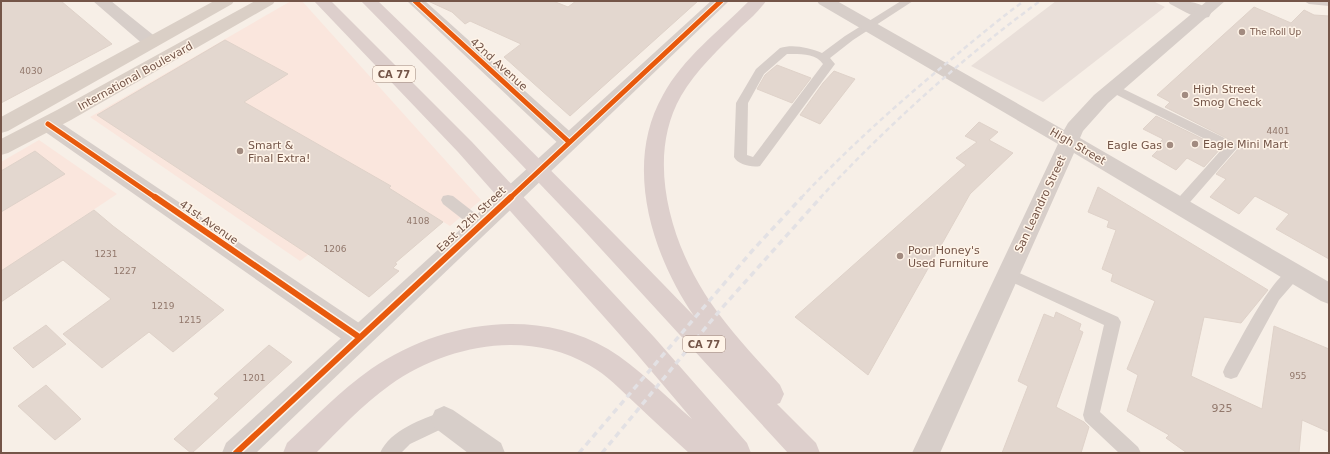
<svg xmlns="http://www.w3.org/2000/svg" width="1330" height="454" viewBox="0 0 1330 454" font-family="'DejaVu Sans',sans-serif">
	<style>
		.commercial { fill: #fae6dd }
		.industrial { fill: #e9dfd9 }
		.building { fill: #e3d7cf; stroke: #dfd2c9 }
		.lines { fill: none; stroke-linecap: round; stroke-linejoin: round }
		.service { fill: #d7cec9; fill-rule: evenodd }
		.minor { fill: #d7cec9; fill-rule: evenodd }
		.tertiary { fill: #d7cec9; fill-rule: evenodd }
		.secondary { fill: #d7cec9; fill-rule: evenodd }
		.primary { fill: #dacfc6; fill-rule: evenodd }
		.motorway { fill: #ddcfcc; fill-rule: evenodd }
		.rail-far1 { stroke: #e3e1e4; stroke-width: 2.5; stroke-dasharray: 5 3.5; stroke-linecap: butt }
		.rail { stroke: #e3e1e4; stroke-width: 3.5; stroke-dasharray: 6 4.5; stroke-linecap: butt }
		.cycleway-far1-casing { stroke: #fff4e8; stroke-width: 7 }
		.cycleway-casing { stroke: #fff4e8; stroke-width: 9 }
		.cycleway-far1 { stroke: #e8590c; stroke-width: 5 }
		.cycleway { stroke: #e8590c; stroke-width: 6 }
		.poi-dot { fill: #a28b80; stroke: #fff4e8; stroke-width: 1.5 }
		.labels { text-anchor: middle; stroke-width: 3; stroke-linejoin: round; paint-order: stroke }
		.far-poi-label { font-size: 9px; fill: #745548; stroke: #fff4e8; text-anchor: start }
		.number-label { font-size: 9px; fill: #92786c }
		.shield { fill: #fff4e8; stroke: #9e8578; stroke-width: 1 }
		.shield-label { font-size: 10px; font-weight: bold; fill: #745548 }
		.street-label { font-size: 11px; fill: #745548; stroke: #fff4e8 }
		.poi-label { font-size: 11px; fill: #745548; stroke: #fff4e8; text-anchor: start }
		.near-number-label { font-size: 11px; fill: #92786c }
	</style>
	<rect width="100%" height="100%" fill="#f7efe7"/>
	<path class="commercial" d="M291,1H302L481,200L450,226L391,190L300,261L90,117Z
		M39,140L117,194L1,272V162Z"/>
	<path class="industrial" d="M1056,1H1153L1165,7L1043,102L971,66Z"/>
	<path class="building" d="M1,1H61L112,44L1,103Z
		M428,1H553L568,7L576,1H698L570,116L504,57L521,44L470,21L465,24L452,12Z
		M1254,7L1291,23L1304,10L1314,15L1329,16V259L1276,229L1289,214L1255,196L1239,214L1210,197L1226,179L1216,174L1239,148L1238,144L1165,107L1170,102L1157,95Z
		M225,40L288,74L244,102L391,186L389,188L443,222L395,263L397,264L393,268L399,271L369,297L311,256L97,115Z
		M777,65L811,78L792,103L757,89L765,75Z
		M834,71L855,79L820,124L800,115L823,83Z
		M1156,116L1221,148L1204,167L1187,158L1176,170L1152,156L1163,145L1159,143L1163,139L1143,129Z
		M979,122L998,132L989,140L1013,153L970,194L868,375L795,317L966,165L956,158L977,142L965,136Z
		M35,151L65,174L1,212V171Z
		M1098,187L1268,290L1241,323L1204,317L1191,376L1262,409L1274,326L1329,349V432L1302,420L1299,453H1187L1166,438L1169,435L1127,411L1138,375L1127,369L1155,301L1111,281L1113,274L1102,269L1116,230L1107,227L1109,221L1088,212Z
		M94,210L113,226L224,310L173,352L149,332L102,368L63,334L111,299L63,260L1,302V271Z
		M1056,312L1081,324L1079,330L1083,332L1056,407L1084,422L1089,427L1081,453H1002L1028,386L1018,381L1044,314L1054,318Z
		M46,325L66,344L33,368L13,348Z
		M269,345L292,362L192,453H191L174,439L219,398L214,394Z
		M46,385L81,419L55,440L18,406Z"/>
	<g class="lines">
		<path class="service" d="M901,1H913L853,40L830,58L835,64L760,166C752,168 737,164 734,157L736,103L756,69L780,48C794,44 809,48 822,53L845,36ZM787,54C799,54 816,53 823,64L753,157L747,155L748,103L764,74Z
			M1304,1H1329V6L1309,4Z
			M1113,84L1237,144L1238,147L1184,209L1179,210L1174,209L1172,205L1223,148L1109,91L1107,88L1109,85Z
			M448,195L453,196L485,221L487,225L485,229L480,230L475,229L443,204L441,200L443,196Z
			M1294,267L1299,269L1301,273L1299,277L1279,300L1237,377L1231,379L1225,377L1223,372L1225,367C1238,345 1272,274 1294,267Z
			M1008,268L1118,317L1121,322L1100,412L1138,447L1141,453H1119L1085,421L1083,415L1104,325L1003,278L1001,274L1003,270Z
			M444,411L450,413L453,419L450,425L410,444L401,453H380C390,430 422,419 444,411Z"/>
		<path class="minor" d="M93,1H111L157,38L160,42L157,46L151,47L145,46Z
			M407,1H425L576,137L579,142L576,147L569,149L562,147Z
			M1168,1C1182,1 1202,0 1211,13L1209,17C1196,20 1182,10 1170,4Z
			M48,117L55,119L368,329L371,337L368,345L359,348L350,345L41,129L38,124L41,119Z
			M444,406L453,410L501,443L505,453H468L435,428L431,419L435,410Z"/>
		<path class="tertiary" d="M711,1H729L256,453H222L226,443Z"/>
		<path class="secondary" d="M817,1H837L1064,130L1068,123L1094,95L1207,1H1225L1108,103L1083,131L1080,138L1329,282V304L1321,301L1074,153L940,453H912L1058,144L819,4Z"/>
		<path class="primary" d="M214,1H234L232,4L8,131L1,133V117Z
			M255,1H275L273,4L71,120L8,153L1,155V139L57,110Z"/>
		<path class="motorway" d="M314,1H331L472,142L654,337L747,443L751,453H689C671,437 653,420 636,404C621,390 607,375 589,365C527,329 446,345 390,385C362,405 340,429 316,453H283L287,443C314,418 340,391 371,369C439,322 535,306 608,349C638,367 666,397 692,419L636,353L458,152Z
			M361,1H378C485,104 591,209 694,316C652,255 623,165 663,95C683,58 719,31 749,1H766C759,11 750,19 741,27C720,48 696,70 681,96C646,157 670,239 705,294C726,327 754,356 780,385L784,394L780,403L777,404L816,443L820,453H788L580,226L495,137Z"/>
		<path class="rail-far1" d="M801,198C847,149 897,104 948,62C973,41 998,20 1024,1
			M820,198C887,126 961,59 1040,1"/>
		<path class="rail" d="M579,453L752,251L802,197
			M602,453L721,309L821,197"/>
		<defs>
			<path id="cycleway-far1" d="M415,1L569,142
				M48,124L156,198
				M510,198L721,1"/>
			<path id="cycleway" d="M155,197L359,337
				M236,453L511,197"/>
		</defs>
		<use href="#cycleway-far1" class="cycleway-far1-casing"/>
		<use href="#cycleway" class="cycleway-casing"/>
		<use href="#cycleway-far1" class="cycleway-far1"/>
		<use href="#cycleway" class="cycleway"/>
	</g>
	<g class="poi-dot">
		<circle cx="1242" cy="32" r="4"/>
		<circle cx="1185" cy="95" r="4"/>
		<circle cx="1195" cy="144" r="4"/>
		<circle cx="1170" cy="145" r="4"/>
		<circle cx="240" cy="151" r="4"/>
		<circle cx="900" cy="256" r="4"/>
	</g>
	<g class="labels">
		<g class="far-poi-label">
			<text x="1250" y="35">The Roll Up</text>
		</g>
		<g class="number-label">
			<text x="31" y="74">4030</text>
			<text x="1278" y="134">4401</text>
			<text x="418" y="224">4108</text>
			<text x="335" y="252">1206</text>
			<text x="106" y="257">1231</text>
			<text x="125" y="274">1227</text>
			<text x="163" y="309">1219</text>
			<text x="190" y="323">1215</text>
			<text x="1298" y="379">955</text>
			<text x="254" y="381">1201</text>
		</g>
		<g class="shield">
			<rect x="373" y="66" width="42" height="16" rx="3"/>
			<rect x="683" y="336" width="42" height="16" rx="3"/>
		</g>
		<g class="shield-label">
			<text x="394" y="78">CA 77</text>
			<text x="704" y="348">CA 77</text>
		</g>
		<g class="street-label">
			<text transform="translate(499 64) rotate(42)" y="4">42nd Avenue</text>
			<text transform="translate(135 76) rotate(-29)" y="4">International Boulevard</text>
			<text transform="translate(1078 146) rotate(30)" y="4">High Street</text>
			<text transform="translate(1040 204) rotate(-65)" y="4">San Leandro Street</text>
			<text transform="translate(471 219) rotate(-43)" y="4">East 12th Street</text>
			<text transform="translate(209 222) rotate(35)" y="4">41st Avenue</text>
		</g>
		<g class="poi-label">
			<text x="1193" y="93">High Street<tspan x="1193" dy="13">Smog Check</tspan></text>
			<text x="1203" y="148">Eagle Mini Mart</text>
			<text x="248" y="149">Smart &amp;<tspan x="248" dy="13">Final Extra!</tspan></text>
			<text x="1162" y="149" text-anchor="end">Eagle Gas</text>
			<text x="908" y="254">Poor Honey's<tspan x="908" dy="13">Used Furniture</tspan></text>
		</g>
		<g class="near-number-label">
			<text x="1222" y="412">925</text>
		</g>
	</g>
	<rect width="1330" height="454" fill="none" stroke="#745548" stroke-width="4"/>
</svg>
